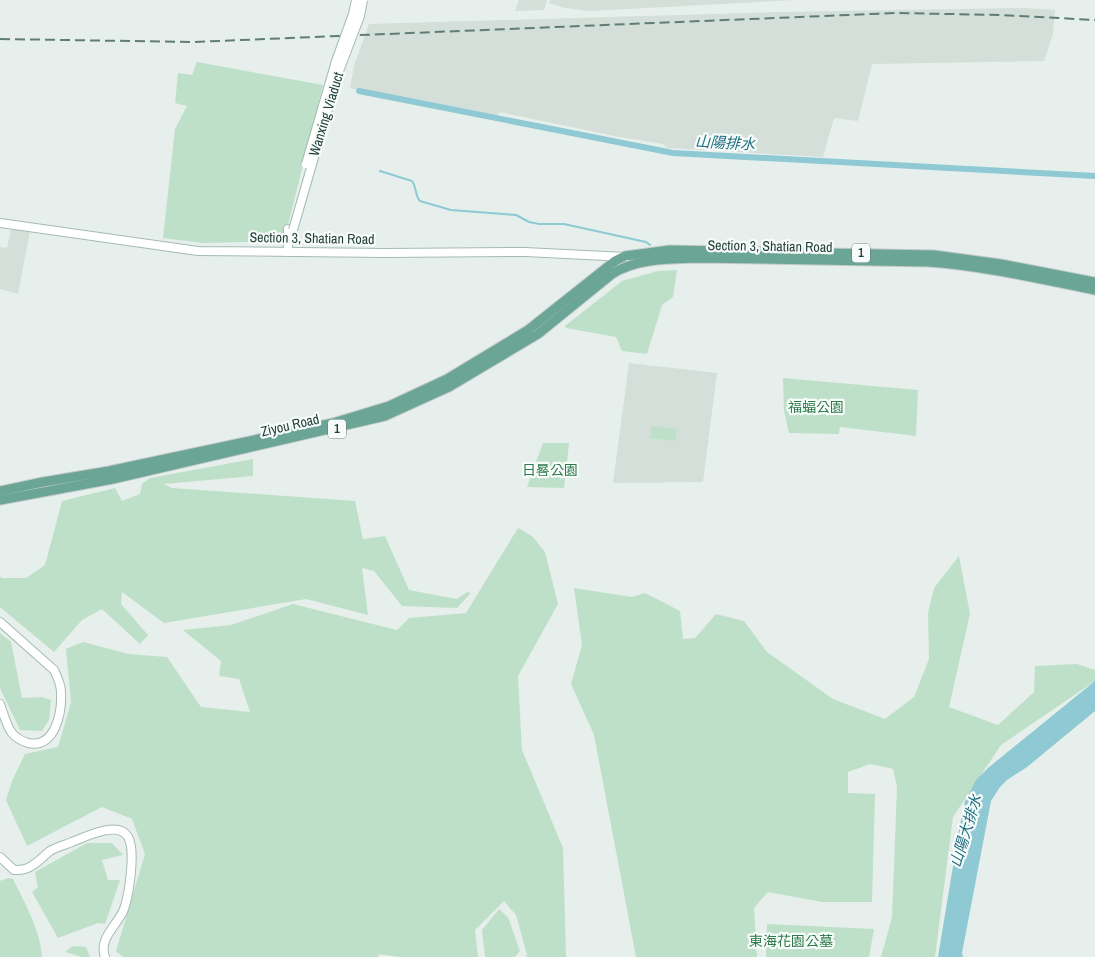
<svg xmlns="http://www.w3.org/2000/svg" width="1095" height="957" font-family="'Archivo Narrow','Noto Sans TC',sans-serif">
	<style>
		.built { fill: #d4dfda }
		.green { fill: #bfe0c8 }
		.water { fill: #8ec9d4 }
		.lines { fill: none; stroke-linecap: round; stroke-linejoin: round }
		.stream { stroke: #8ec9d4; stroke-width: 2 }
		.canal { stroke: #8ec9d4; stroke-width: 6 }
		.secondary-casing { stroke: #a4bbb3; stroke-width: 10 }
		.primary-casing { stroke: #c2cac8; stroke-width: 11 }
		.secondary { stroke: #fff; stroke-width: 8 }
		.primary { stroke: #6aa596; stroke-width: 9 }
		.rail { stroke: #5f7d75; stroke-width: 2; stroke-dasharray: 10 5; stroke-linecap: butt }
		.secondary-bridge-casing { stroke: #a4bbb3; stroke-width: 10; stroke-linecap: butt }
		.secondary-bridge { stroke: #fff; stroke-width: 8 }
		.labels { text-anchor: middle; stroke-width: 4.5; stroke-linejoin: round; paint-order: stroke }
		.shield { fill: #f7fbf9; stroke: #637a73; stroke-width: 1 }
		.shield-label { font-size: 12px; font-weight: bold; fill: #24423a }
		.street-label { font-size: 14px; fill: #24423a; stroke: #f7fbf9 }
		.park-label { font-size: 14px; fill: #2d7a4b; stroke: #f7fbf9 }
		.water-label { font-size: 15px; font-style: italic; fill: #1c6f80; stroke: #f7fbf9 }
	</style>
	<rect width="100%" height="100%" fill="#e6efeb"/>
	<g class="built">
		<path d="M 519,0 L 547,0 L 544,10 L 515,11 Z"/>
		<path d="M 550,0 L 795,0 L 590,11 L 565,8 L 549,3 Z"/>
		<path d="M 1024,8 L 1055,10 L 1053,34 L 1044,61 L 872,64 L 858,121 L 834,118 L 823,157 L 667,148 L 663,144 L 619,137 L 500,112 L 495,118 L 350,88 L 354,66 L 369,24 L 777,12 Z"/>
		<path d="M 11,228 L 30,231 L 18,294 L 0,289 L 0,247 L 7,248 Z"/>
		<path d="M 629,363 L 717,373 L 703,482 L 613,483 Z"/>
	</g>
	<g class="green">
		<path d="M 197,62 L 323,85 L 284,241 L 203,243 L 163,238 L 175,129 L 187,106 L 175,103 L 178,73 L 192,75 Z"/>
		<path d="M 677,270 L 673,297 L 662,305 L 647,354 L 622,351 L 616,337 L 566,328 L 565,326 L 622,281 L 658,271 Z"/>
		<path d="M 783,378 L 918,390 L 916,436 L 840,427 L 839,434 L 789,433 L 784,411 Z"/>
		<path d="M 652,426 L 677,429 L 675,441 L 650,438 Z"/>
		<path d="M 543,443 L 569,443 L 564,488 L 527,487 Z"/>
		<path d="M 253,459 L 253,476 L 164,484 L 172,488 L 355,501 L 363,539 L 385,536 L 409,590 L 457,599 L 467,592 L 471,593 L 457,608 L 402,606 L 374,571 L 362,568 L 368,615 L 306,599 L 164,623 L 122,592 L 121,604 L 148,635 L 140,644 L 102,609 L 82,620 L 54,652 L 0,607 L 0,575 L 1,578 L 26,578 L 45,565 L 62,501 L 115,488 L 122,501 L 140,494 L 142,484 L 150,478 Z"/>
		<path d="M 518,528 L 532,536 L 545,552 L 558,604 L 518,676 L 522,750 L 563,848 L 566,957 L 526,957 L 527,955 L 516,915 L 504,901 L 475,930 L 478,957 L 399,957 L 379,954 L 378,957 L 123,957 L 116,951 L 145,854 L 132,819 L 102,807 L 27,846 L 6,800 L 12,781 L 25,754 L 58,747 L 71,702 L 66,649 L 83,642 L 129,654 L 167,657 L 201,707 L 250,712 L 239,679 L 219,676 L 221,661 L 183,630 L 231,625 L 293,604 L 397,630 L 409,618 L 466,613 Z"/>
		<path d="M 959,556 L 970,614 L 949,707 L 998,725 L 1034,692 L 1035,666 L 1077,664 L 1095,670 L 1095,681 L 1001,745 L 953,817 L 935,957 L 881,957 L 892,917 L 897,787 L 893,769 L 870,764 L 848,772 L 848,793 L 875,794 L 872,902 L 822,902 L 768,892 L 754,908 L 757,957 L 636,957 L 594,735 L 571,684 L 582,645 L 574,588 L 632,597 L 645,593 L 680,611 L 683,639 L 695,638 L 716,614 L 744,621 L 767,652 L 833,699 L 885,719 L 914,697 L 929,659 L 928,613 L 934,588 Z"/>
		<path d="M 0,633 L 11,642 L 22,698 L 42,697 L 51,700 L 49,720 L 42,731 L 20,730 L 0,688 Z"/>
		<path d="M 87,843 L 112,843 L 123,855 L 102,860 L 108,880 L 120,880 L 105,924 L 98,923 L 58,938 L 32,892 L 38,887 L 35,872 Z"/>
		<path d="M 8,878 L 13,879 C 25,904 40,929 42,957 L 0,957 L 0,881 Z"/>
		<path d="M 499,909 L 508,917 L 520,951 L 515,957 L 485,957 L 482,930 Z"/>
		<path d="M 767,924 L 874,929 L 869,957 L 766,957 Z"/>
		<path d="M 73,946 L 86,947 L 90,957 L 82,957 L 65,952 Z"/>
	</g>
	<path class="water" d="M 1095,681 L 1095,711 L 1027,767 L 1007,780 L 1000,787 L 991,801 L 962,953 L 963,957 L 938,957 L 959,830 L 965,801 L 976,780 L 988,768 Z"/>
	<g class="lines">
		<path class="stream" d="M 380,171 L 412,181 C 417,188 415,196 420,201 L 451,210 L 516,215 L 529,222 L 539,224 L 564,224 L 646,242 L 650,245"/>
		<path class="canal" d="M 359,91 L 673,153 L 1095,176"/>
		<defs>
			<g id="secondary">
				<path d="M 0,223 L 198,251 L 385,253 L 525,252 L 626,257"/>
				<path d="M 288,229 L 288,252"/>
				<path d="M 0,622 L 54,670 C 57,676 61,684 61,692 C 62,711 56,749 28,743 C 22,741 16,738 12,733 C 6,725 3,712 0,704"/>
				<path d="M 0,857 L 14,870 C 17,870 22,870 25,869 C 35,866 42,857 50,851 C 56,847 65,845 72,842 C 85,837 118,820 128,837 C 136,850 129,895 124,909 C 118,925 98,938 105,957"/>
			</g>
			<g id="primary">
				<path d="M 0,491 L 43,482 L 109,471 L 333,423 L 389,406 L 447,379 L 528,330 L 615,261 L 625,256 L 670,250 L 934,255 L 1001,264 L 1095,282"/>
				<path d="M 0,500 L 113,479 L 385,416 L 449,387 L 538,334 L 612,274 C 637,258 671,259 700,258 L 928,262 C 985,266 1040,279 1095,290"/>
			</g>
		</defs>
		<use href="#secondary" class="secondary-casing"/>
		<use href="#primary" class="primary-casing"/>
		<use href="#secondary" class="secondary"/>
		<use href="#primary" class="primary"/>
		<path class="rail" d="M 0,39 L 193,42 L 896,13 L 1001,15 L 1095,20"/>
		<defs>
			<g id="secondary-bridge">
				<path d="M 306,164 L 336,61 L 353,14 L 356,0"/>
				<path d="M 293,230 L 339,71 L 360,16 L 363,0"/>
			</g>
		</defs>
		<use href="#secondary-bridge" class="secondary-bridge-casing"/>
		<use href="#secondary-bridge" class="secondary-bridge"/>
	</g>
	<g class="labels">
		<g class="shield">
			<rect x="852" y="243.5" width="18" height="19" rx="4"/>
			<rect x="328" y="419.5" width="18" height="19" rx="4"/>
		</g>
		<g class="shield-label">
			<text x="861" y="257">1</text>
			<text x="337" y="433">1</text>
		</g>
		<g class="street-label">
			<text transform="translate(326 114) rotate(-73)" y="5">Wanxing Viaduct</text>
			<text transform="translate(312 238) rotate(1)" y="5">Section 3, Shatian Road</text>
			<text transform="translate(770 246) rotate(1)" y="5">Section 3, Shatian Road</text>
			<text transform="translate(290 425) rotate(-13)" y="5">Ziyou Road</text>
		</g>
		<g class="park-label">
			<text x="816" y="412">福蝠公園</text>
			<text x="550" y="475">日晷公園</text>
			<text x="791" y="946">東海花園公墓</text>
		</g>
		<g class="water-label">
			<text transform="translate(725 143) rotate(3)" y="5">山陽排水</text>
			<text transform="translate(966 831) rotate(-73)" y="5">山陽大排水</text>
		</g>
	</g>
</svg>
